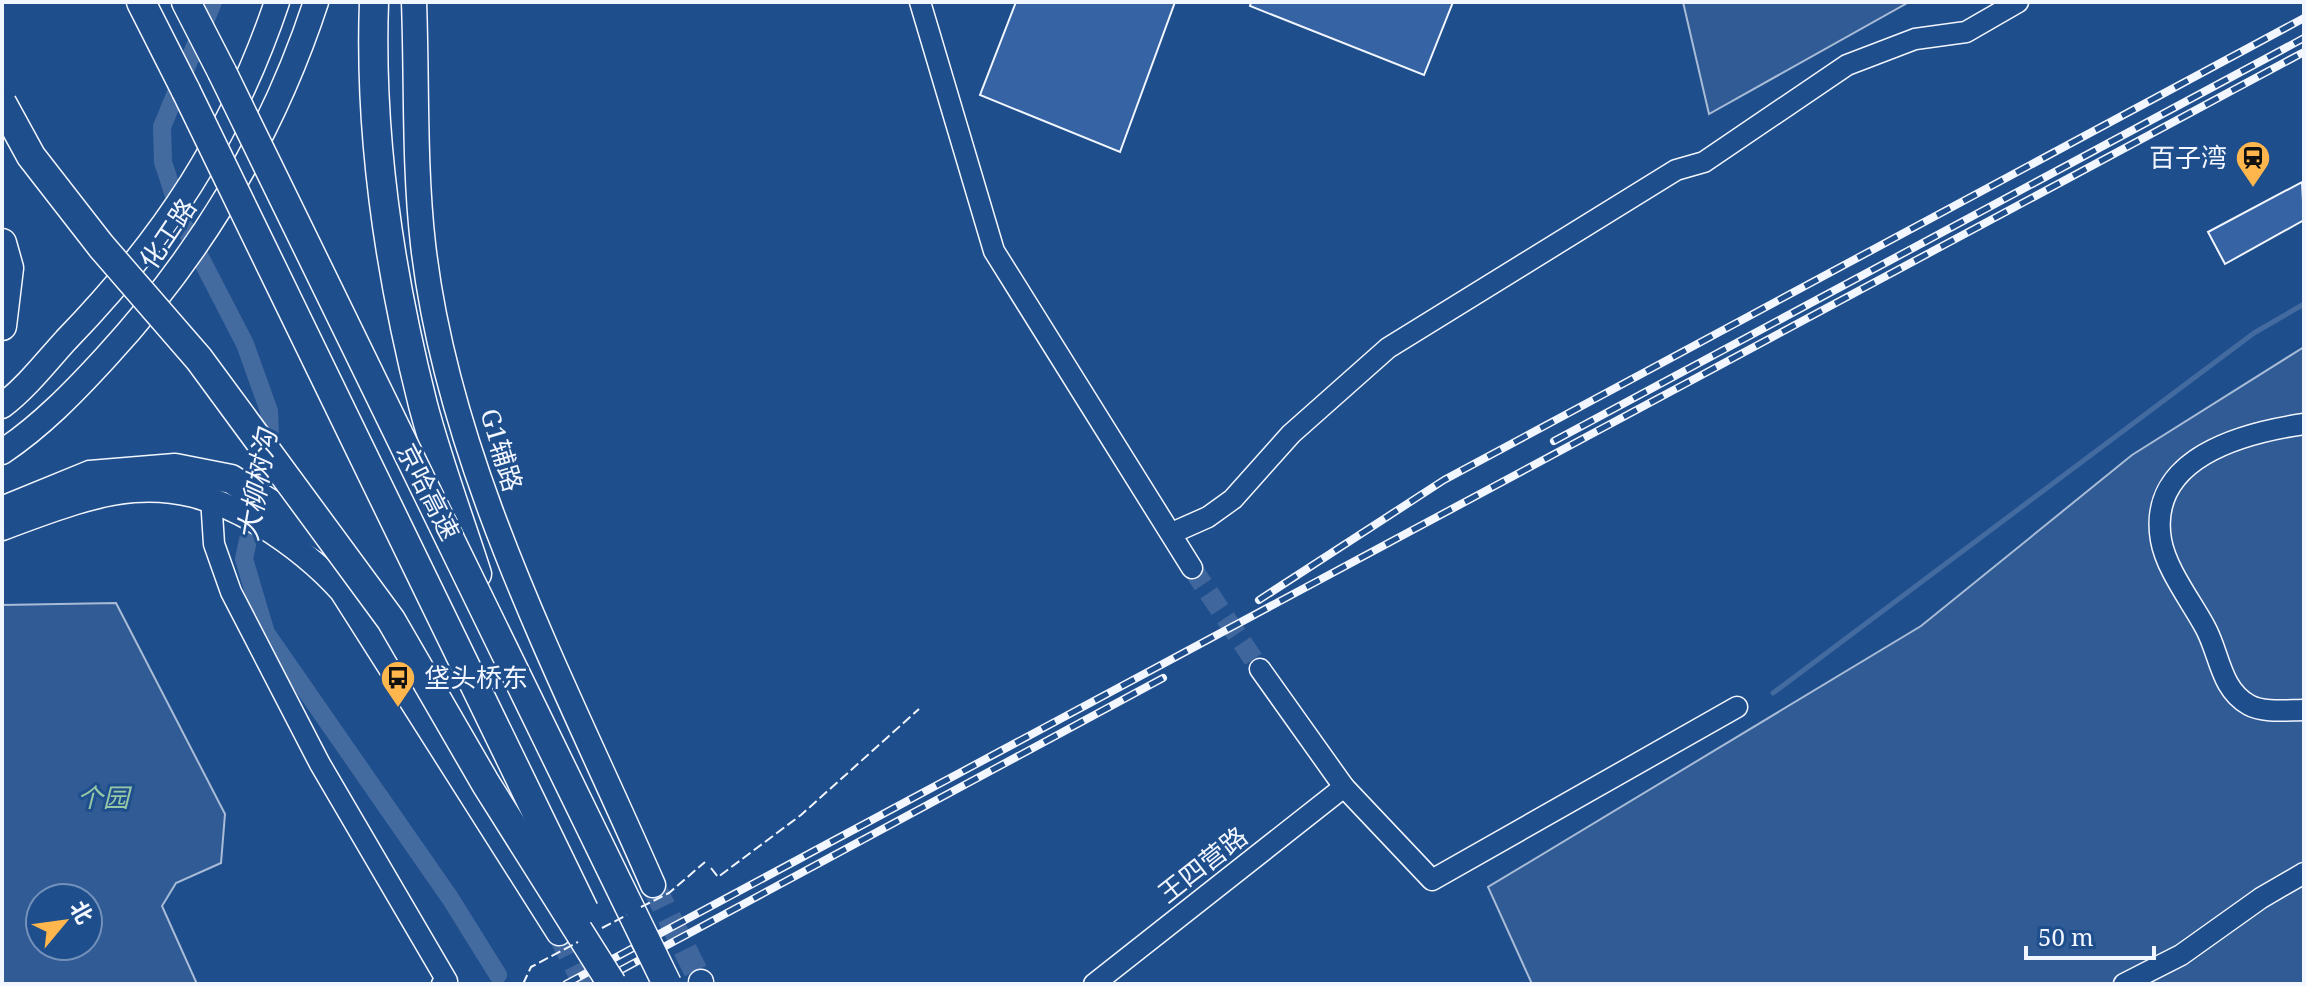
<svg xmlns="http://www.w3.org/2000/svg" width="2306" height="986" font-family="'Noto Serif','Noto Sans SC',serif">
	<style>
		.built { fill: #305b95; stroke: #a8bbd7; stroke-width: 2; fill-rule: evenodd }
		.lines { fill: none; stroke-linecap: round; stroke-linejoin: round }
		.stream { stroke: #446ba0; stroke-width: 5 }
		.canal { stroke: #446ba0; stroke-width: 18 }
		.building { fill: #3563a3; stroke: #f2f6ff; stroke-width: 2 }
		.minor-tunnel { stroke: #3f679d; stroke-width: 20; stroke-dasharray: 20 10; stroke-linecap: butt }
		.major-tunnel { stroke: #3f679d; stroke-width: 24; stroke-dasharray: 24 12; stroke-linecap: butt }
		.minor-casing { stroke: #f2f6ff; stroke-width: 23 }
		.major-casing { stroke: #f2f6ff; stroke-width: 27 }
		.highway-casing { stroke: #f2f6ff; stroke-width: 31 }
		.minor { stroke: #1f4e8c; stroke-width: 20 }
		.major { stroke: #1f4e8c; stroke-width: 24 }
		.highway { stroke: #1f4e8c; stroke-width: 28 }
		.rail-casing { stroke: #f2f6ff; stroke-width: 8 }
		.rail { stroke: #1f4e8c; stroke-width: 5; stroke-dasharray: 15; stroke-linecap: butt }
		.highway-bridge-casing { stroke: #f2f6ff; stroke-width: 31; stroke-linecap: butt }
		.highway-bridge { stroke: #1f4e8c; stroke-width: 28 }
		.fence { stroke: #f2f6ff; stroke-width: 2; stroke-dasharray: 10 4; stroke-linecap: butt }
		.labels { text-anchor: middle; stroke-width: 6; stroke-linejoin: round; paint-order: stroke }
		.poi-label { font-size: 26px; fill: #f2f6ff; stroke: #1f4e8c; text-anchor: end }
		.street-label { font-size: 26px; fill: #f2f6ff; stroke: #1f4e8c }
		.park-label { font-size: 26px; font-style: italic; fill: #97c8a6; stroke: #1f4e8c }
		.water-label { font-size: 28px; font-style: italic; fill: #f2f6ff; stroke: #1f4e8c }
	</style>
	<rect width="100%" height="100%" fill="#1f4e8c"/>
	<g class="built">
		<path d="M 1683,2 L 1909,2 L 1709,114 Z"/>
		<path d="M 2304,347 L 2304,984 L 1532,984 L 1488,887 L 1921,626 L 2132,455 Z"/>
		<path d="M 116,603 L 225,814 L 221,863 L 176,883 L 162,906 L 197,984 L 2,984 L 2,605 ZM 40,898 L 88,898 L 88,946 L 40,946 Z"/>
	</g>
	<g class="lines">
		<path class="stream" d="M 1773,693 L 2254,333 L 2304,304"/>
		<path class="canal" d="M 213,2 L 162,127 L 163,162 L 184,226 L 245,344 L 269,411 L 270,438 L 244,559 L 266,633 L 450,898 L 498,975"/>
	</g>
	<g class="building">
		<path d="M 1016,2 L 1175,2 L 1120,152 L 980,95 Z"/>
		<path d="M 1251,2 L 1453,2 L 1424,75 L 1250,6 Z"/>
		<path d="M 2302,182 L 2304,220 L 2225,264 L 2208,232 Z"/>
	</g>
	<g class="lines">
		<path class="minor-tunnel" d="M 1192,568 L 1260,669"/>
		<g class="major-tunnel">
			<path d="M 653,885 L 701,982"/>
			<path d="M 559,933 L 585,984"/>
		</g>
		<defs>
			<g id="minor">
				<path d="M 920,2 L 994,251 L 1192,568"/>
				<path d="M 2304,424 C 2242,433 2147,458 2161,540 C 2166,569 2191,601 2205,627 C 2220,654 2220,689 2249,705 C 2263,713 2288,710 2304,710"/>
				<path d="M 211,498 L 214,544 L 231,592 L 320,764 L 447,981 L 442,984"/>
				<path d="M 1172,533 L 1208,517 L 1233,499 L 1291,434 L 1388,348 L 1676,170 L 1704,162 L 1847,65 L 1915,39 L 1966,32 L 2018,2"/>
				<path d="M 1260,669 L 1344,787 L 1432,880 L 1737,707"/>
				<path d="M 1094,984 L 1344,787"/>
				<path d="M 2124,984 L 2181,955 L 2261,898 L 2304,873"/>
			</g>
			<g id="major">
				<path d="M 414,2 C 417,82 414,165 423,244 C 448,466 564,681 653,885"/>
				<path d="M 2,406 C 26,388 46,362 66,340 C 164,239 232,136 277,2"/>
				<path d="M 2,452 C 41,426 74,392 106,357 C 201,254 272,136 316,2"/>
				<path d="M 2,528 C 99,492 161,466 257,522 C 290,542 317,563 342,591 L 559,933"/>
				<path d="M 701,982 L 701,984"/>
			</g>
			<g id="highway">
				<path d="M 141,2 L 186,91"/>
				<path d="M 186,2 L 222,72"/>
				<path d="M 374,2 C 369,138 390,275 423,405 C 438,462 459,518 477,574"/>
				<path d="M 2,243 L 9,268 L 2,326"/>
				<path d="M 2,511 L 90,475 L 175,468 L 231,479 L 333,543"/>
			</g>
		</defs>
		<use href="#minor" class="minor-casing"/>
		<use href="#major" class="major-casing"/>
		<use href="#highway" class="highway-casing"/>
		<use href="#minor" class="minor"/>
		<use href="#major" class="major"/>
		<use href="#highway" class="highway"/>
		<defs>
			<g id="rail">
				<path d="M 1554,441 L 2304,38"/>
				<path d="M 1259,600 L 1444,480 L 2304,18"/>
				<path d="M 566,984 L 2304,52"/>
				<path d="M 595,984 L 1163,678"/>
			</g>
		</defs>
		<use href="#rail" class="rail-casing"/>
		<use href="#rail" class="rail"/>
		<defs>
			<g id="highway-bridge">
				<path d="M 222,72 L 667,984"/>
				<path d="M 186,91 L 584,910"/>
				<path d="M 2,103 L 31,156 L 101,246 L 199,359 L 391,620 L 486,784 L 612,984"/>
			</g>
		</defs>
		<use href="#highway-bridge" class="highway-bridge-casing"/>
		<use href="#highway-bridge" class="highway-bridge"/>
		<g class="fence">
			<path d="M 711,868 L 718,877 L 801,815 L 919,709"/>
			<path d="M 641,907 L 669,893 L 705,862"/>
			<path d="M 602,928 L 627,915"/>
			<path d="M 523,984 L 531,967 L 578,942"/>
		</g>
	</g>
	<defs>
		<symbol id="station-pin" viewBox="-11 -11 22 30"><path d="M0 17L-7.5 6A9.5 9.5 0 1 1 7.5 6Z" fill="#ffb74d" stroke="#1f4e8c"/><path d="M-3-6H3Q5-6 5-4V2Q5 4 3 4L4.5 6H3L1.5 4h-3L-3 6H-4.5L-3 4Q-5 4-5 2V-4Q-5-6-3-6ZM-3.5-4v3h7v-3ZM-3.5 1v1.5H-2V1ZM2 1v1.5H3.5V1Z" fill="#111"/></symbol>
		<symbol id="bus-pin" viewBox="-11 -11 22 30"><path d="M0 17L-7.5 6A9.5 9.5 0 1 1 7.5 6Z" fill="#ffb74d" stroke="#1f4e8c"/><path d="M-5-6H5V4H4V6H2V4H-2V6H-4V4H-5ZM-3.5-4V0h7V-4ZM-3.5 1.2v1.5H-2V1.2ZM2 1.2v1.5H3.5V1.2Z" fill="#111"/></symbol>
	</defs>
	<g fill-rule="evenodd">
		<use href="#station-pin" x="2233" y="138" width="40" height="54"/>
		<use href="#bus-pin" x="378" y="658" width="40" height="54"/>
	</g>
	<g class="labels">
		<g class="poi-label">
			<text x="2227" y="167">百子湾</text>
			<text x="424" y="687" text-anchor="start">垡头桥东</text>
		</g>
		<g class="street-label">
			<text transform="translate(168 234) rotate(-56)" y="9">化工路</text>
			<text transform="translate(501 450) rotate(73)" y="9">G1辅路</text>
			<text transform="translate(428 492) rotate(63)" y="9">京哈高速</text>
			<text transform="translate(1203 865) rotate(-38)" y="9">王四营路</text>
		</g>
		<g class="park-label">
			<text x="103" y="807">个园</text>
		</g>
		<g class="water-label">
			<text transform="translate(257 485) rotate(-80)" y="10">大柳树沟</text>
		</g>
	</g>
	<rect width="2306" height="986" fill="none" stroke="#f2f6ff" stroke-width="8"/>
	<g transform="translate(64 922) rotate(61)"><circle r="38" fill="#1f4e8c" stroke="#7391ba" stroke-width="2"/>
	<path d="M0-6L14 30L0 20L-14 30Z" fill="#ffb74d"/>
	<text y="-12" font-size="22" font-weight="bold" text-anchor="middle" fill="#f2f6ff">北</text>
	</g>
	<path d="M2026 946v12h128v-12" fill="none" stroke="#f2f6ff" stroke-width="4"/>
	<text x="2038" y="946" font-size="24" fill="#f2f6ff" stroke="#1f4e8c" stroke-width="6" paint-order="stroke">50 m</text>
</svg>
